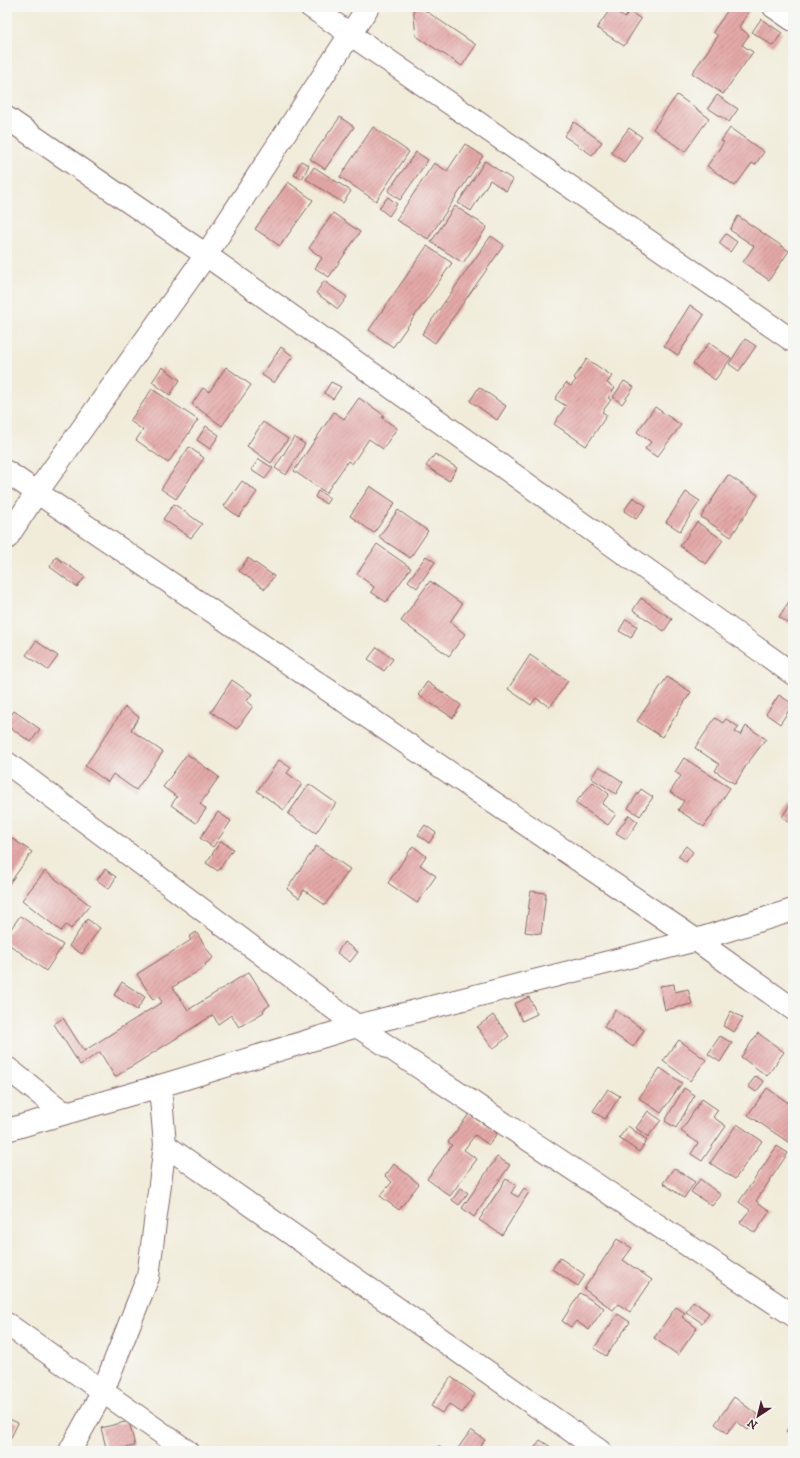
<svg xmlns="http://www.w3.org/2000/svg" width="800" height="1458" font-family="'IM FELL DW Pica',serif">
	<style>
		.building { fill: url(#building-hatch) }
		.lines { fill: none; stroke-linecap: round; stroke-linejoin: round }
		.minor-casing { stroke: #846768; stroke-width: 24 }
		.minor { stroke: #fff; stroke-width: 22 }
	</style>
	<defs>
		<pattern id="building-hatch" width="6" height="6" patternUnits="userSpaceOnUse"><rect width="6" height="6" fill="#e4a9a8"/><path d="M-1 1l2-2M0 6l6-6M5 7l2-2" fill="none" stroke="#bb8989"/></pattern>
	</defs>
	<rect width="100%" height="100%" fill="#f6f6f2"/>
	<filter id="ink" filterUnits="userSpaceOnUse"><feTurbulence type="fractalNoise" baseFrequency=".025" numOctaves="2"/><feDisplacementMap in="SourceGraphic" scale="8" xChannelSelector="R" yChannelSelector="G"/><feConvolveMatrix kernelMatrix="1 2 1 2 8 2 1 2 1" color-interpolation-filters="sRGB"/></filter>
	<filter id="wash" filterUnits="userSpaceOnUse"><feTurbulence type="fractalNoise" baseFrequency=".012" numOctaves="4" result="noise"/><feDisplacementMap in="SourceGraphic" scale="16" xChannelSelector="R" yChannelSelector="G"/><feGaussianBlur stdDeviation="0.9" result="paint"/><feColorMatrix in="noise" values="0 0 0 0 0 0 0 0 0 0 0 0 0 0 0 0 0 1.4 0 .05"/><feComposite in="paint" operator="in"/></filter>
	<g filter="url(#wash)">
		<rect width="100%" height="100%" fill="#f1ecda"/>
		<g id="blocks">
			<g class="building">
				<path d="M 413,7 L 420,7 L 476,45 L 462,66 L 416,36 Z"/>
				<path d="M 730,7 L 744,7 L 749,11 L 739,27 L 749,35 L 742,45 L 753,52 L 723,94 L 692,73 L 718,36 L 713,32 Z"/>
				<path d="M 611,8 L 625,18 L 629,11 L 641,19 L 624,46 L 597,28 Z"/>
				<path d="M 761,19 L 782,33 L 773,46 L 752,32 Z"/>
				<path d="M 677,95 L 709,118 L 685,152 L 653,129 Z"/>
				<path d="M 717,95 L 738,109 L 729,122 L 708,108 Z"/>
				<path d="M 340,117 L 354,127 L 325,169 L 310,159 Z"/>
				<path d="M 574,122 L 602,142 L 592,155 L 564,136 Z"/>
				<path d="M 373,127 L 409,152 L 376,201 L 340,177 Z"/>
				<path d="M 629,128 L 642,137 L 624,162 L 611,152 Z"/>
				<path d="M 730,128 L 764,152 L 755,165 L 752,163 L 735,186 L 707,166 L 724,142 L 721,141 Z"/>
				<path d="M 465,144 L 483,156 L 428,239 L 396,220 L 434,163 L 447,171 Z"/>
				<path d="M 416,152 L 428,160 L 400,200 L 388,191 Z"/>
				<path d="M 301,161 L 309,165 L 302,179 L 294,175 Z"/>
				<path d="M 485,161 L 513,180 L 506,191 L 490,180 L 471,211 L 458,203 Z"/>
				<path d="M 314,167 L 351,191 L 343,203 L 306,179 Z"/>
				<path d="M 288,182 L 313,200 L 280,246 L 255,229 Z"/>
				<path d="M 388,197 L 397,204 L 389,216 L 379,208 Z"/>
				<path d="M 455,206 L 487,227 L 463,263 L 431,242 Z"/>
				<path d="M 333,213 L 360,232 L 329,277 L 315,268 L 322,258 L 309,248 Z"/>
				<path d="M 738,216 L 789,251 L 769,280 L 743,262 L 754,246 L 730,230 Z"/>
				<path d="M 726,234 L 737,242 L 730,252 L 719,243 Z"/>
				<path d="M 491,236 L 504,245 L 435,343 L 422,334 Z"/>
				<path d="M 427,246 L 452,263 L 393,347 L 369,330 Z"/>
				<path d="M 324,281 L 347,297 L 338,309 L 316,293 Z"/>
				<path d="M 690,305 L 704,315 L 678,355 L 664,346 Z"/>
				<path d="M 745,339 L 756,346 L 739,371 L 729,364 Z"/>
				<path d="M 709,343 L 731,358 L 715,380 L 693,364 Z"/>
				<path d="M 281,347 L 293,356 L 274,383 L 262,375 Z"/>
				<path d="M 587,359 L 612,376 L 607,383 L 615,388 L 608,398 L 611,400 L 602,412 L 607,415 L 586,446 L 554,424 L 566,406 L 555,399 L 566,383 L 571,386 L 576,380 L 574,378 Z"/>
				<path d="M 162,367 L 180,380 L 170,395 L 152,382 Z"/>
				<path d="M 226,367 L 251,385 L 222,426 L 192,404 L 203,388 L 209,392 Z"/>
				<path d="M 624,381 L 634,387 L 622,404 L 613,397 Z"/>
				<path d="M 331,382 L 341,387 L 333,399 L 324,393 Z"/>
				<path d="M 479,387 L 506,406 L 497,420 L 470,401 Z"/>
				<path d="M 152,389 L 198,420 L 168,463 L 136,440 L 143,430 L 130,421 Z"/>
				<path d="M 359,398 L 384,415 L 382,418 L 397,428 L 383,449 L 369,439 L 352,464 L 348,461 L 326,493 L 294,471 L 334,412 L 344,419 Z"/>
				<path d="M 655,407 L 681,425 L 657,457 L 645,449 L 651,442 L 637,432 Z"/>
				<path d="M 263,422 L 288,439 L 271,463 L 247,446 Z"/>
				<path d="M 206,426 L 219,435 L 210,449 L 197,440 Z"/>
				<path d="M 294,437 L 305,444 L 286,475 L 275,468 Z"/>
				<path d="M 189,447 L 204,458 L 176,499 L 161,489 Z"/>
				<path d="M 435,454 L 457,468 L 449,481 L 426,466 Z"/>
				<path d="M 259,459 L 273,468 L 265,479 L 251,470 Z"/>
				<path d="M 728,475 L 758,495 L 731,537 L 701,517 Z"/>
				<path d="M 242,481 L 257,492 L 239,517 L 224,506 Z"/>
				<path d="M 370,486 L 395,503 L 374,533 L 350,516 Z"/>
				<path d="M 318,491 L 330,498 L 326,504 L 315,497 Z"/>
				<path d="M 686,492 L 700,501 L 680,531 L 666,522 Z"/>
				<path d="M 633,497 L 646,506 L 636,519 L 624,511 Z"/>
				<path d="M 174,504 L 202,524 L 191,538 L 163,519 Z"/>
				<path d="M 398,510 L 428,531 L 410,558 L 379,537 Z"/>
				<path d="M 697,522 L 723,540 L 706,564 L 680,546 Z"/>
				<path d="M 377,544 L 411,568 L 386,602 L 371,592 L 374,587 L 357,574 Z"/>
				<path d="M 426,556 L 435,562 L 417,588 L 408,581 Z"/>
				<path d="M 56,557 L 85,577 L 77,587 L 50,567 Z"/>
				<path d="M 248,558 L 274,576 L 265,589 L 239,571 Z"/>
				<path d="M 430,581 L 462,604 L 450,622 L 465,634 L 449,656 L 401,621 Z"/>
				<path d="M 793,595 L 793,626 L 779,617 Z"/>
				<path d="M 641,598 L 672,619 L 664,631 L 633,610 Z"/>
				<path d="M 626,619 L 637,626 L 631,638 L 619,631 Z"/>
				<path d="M 36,641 L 58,656 L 48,670 L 26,655 Z"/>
				<path d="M 377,647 L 393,659 L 384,671 L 368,659 Z"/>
				<path d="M 530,655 L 568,681 L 550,707 L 536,698 L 531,705 L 508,689 Z"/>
				<path d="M 667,677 L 691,692 L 662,737 L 637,721 Z"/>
				<path d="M 232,680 L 252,694 L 247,701 L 253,706 L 237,729 L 211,712 Z"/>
				<path d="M 427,682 L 461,705 L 453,718 L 418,695 Z"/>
				<path d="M 779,695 L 793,704 L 780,724 L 766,714 Z"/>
				<path d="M 125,707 L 139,717 L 131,730 L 163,752 L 136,790 L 113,774 L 108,782 L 85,766 Z"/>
				<path d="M 14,711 L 40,729 L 31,742 L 7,726 L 7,721 Z"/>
				<path d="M 715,718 L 723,723 L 726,719 L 739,727 L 735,732 L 741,735 L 746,726 L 766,739 L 747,764 L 735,784 L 715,771 L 719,764 L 695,748 Z"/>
				<path d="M 187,754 L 219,777 L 200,804 L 206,809 L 196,823 L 171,805 L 177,797 L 163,787 Z"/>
				<path d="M 684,758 L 730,788 L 704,827 L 678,810 L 684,801 L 670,792 L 681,776 L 675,772 Z"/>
				<path d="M 279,760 L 291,768 L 287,773 L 302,784 L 284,810 L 257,791 Z"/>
				<path d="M 599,766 L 623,782 L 616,794 L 591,778 Z"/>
				<path d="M 593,782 L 609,794 L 602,804 L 616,814 L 608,825 L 575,803 Z"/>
				<path d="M 309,784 L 336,803 L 316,833 L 288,814 Z"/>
				<path d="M 641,789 L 653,797 L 640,816 L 628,808 Z"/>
				<path d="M 793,800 L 793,824 L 782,817 Z"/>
				<path d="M 218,812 L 231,821 L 213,847 L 200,838 Z"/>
				<path d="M 629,815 L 638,822 L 626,839 L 616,833 Z"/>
				<path d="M 425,825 L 436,833 L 429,843 L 418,835 Z"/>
				<path d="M 7,835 L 32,852 L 7,887 Z"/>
				<path d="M 221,841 L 233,849 L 218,871 L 206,863 Z"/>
				<path d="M 316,846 L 350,869 L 325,905 L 304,890 L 299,898 L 287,889 Z"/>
				<path d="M 413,846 L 426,856 L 420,865 L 436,876 L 417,903 L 388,883 Z"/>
				<path d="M 686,846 L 693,852 L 686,862 L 678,856 Z"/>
				<path d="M 105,869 L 116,877 L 109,889 L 97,880 Z"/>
				<path d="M 45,871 L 90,905 L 71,929 L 66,925 L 61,931 L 22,900 Z"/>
				<path d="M 531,891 L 546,893 L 541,934 L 525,932 Z"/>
				<path d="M 20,916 L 63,945 L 46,971 L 7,943 L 7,934 Z"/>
				<path d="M 87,919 L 100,928 L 82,954 L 69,946 Z"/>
				<path d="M 196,932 L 213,958 L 205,964 L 206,966 L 173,987 L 188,1010 L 249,972 L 270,1005 L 263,1010 L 264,1012 L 239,1027 L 231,1015 L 218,1024 L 213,1015 L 115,1077 L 100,1052 L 80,1065 L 54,1024 L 63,1018 L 84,1051 L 162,1002 L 158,996 L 153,1000 L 137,974 L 191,940 L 189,937 Z"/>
				<path d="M 344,942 L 358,952 L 350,962 L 337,953 Z"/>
				<path d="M 122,982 L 145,997 L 137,1010 L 114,995 Z"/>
				<path d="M 674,984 L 675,992 L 688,989 L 692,1004 L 665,1010 L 660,986 Z"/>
				<path d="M 529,997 L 537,1014 L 522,1021 L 514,1004 Z"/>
				<path d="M 615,1010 L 644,1030 L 633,1047 L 604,1027 Z"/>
				<path d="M 731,1011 L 743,1018 L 734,1032 L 723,1026 Z"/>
				<path d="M 493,1015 L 509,1036 L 493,1049 L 477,1027 Z"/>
				<path d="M 758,1033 L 784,1052 L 767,1076 L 741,1057 Z"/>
				<path d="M 720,1036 L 732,1043 L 720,1062 L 708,1054 Z"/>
				<path d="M 679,1040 L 706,1060 L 690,1081 L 663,1061 Z"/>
				<path d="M 660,1068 L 682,1083 L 661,1113 L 639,1098 Z"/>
				<path d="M 756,1076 L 764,1082 L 756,1092 L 748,1086 Z"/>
				<path d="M 684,1088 L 695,1095 L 676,1128 L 665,1121 Z"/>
				<path d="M 767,1088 L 793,1106 L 793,1142 L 791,1144 L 748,1115 Z"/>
				<path d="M 608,1089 L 620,1096 L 605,1119 L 593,1111 Z"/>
				<path d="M 702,1099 L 718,1110 L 713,1117 L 726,1126 L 702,1161 L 691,1154 L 698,1143 L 681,1131 Z"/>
				<path d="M 648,1111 L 661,1120 L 648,1137 L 636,1128 Z"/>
				<path d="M 469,1114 L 497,1133 L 489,1145 L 475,1135 L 464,1150 L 477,1159 L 450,1196 L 427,1179 L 452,1145 L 448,1142 Z"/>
				<path d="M 737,1124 L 762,1141 L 735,1179 L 710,1163 Z"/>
				<path d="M 628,1126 L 647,1140 L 639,1152 L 619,1138 Z"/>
				<path d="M 777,1146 L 788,1153 L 756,1201 L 770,1211 L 755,1233 L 740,1222 L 750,1210 L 739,1202 Z"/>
				<path d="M 497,1157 L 510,1165 L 474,1217 L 462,1208 Z"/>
				<path d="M 394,1164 L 419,1184 L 399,1210 L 380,1196 L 392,1182 L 385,1176 Z"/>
				<path d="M 674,1168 L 695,1182 L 684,1198 L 663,1183 Z"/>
				<path d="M 506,1179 L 516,1185 L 511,1193 L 518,1197 L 524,1188 L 529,1192 L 502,1235 L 479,1220 Z"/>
				<path d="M 700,1179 L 721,1195 L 712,1206 L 691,1192 Z"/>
				<path d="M 461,1188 L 468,1193 L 459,1205 L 452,1200 Z"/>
				<path d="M 617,1239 L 632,1248 L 623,1260 L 652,1280 L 630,1312 L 618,1304 L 613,1310 L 584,1289 Z"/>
				<path d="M 560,1258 L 585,1275 L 578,1286 L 552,1269 Z"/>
				<path d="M 580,1293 L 604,1308 L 589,1330 L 576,1321 L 571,1327 L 562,1321 Z"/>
				<path d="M 693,1301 L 709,1313 L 702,1323 L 686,1312 Z"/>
				<path d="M 676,1307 L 685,1313 L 682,1317 L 697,1328 L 678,1355 L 654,1338 Z"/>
				<path d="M 618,1314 L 630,1322 L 606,1356 L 594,1348 Z"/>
				<path d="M 451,1377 L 475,1394 L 462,1413 L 449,1404 L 442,1413 L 431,1406 Z"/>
				<path d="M 734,1397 L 759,1416 L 748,1430 L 736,1421 L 727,1433 L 715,1424 Z"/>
				<path d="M 7,1418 L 18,1423 L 7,1446 Z"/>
				<path d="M 129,1421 L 135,1446 L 107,1451 L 101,1428 Z"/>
				<path d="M 793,1421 L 793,1433 L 791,1435 L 786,1431 Z"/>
				<path d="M 471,1430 L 485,1440 L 478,1449 L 481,1451 L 456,1451 Z"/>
				<path d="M 540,1440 L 557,1451 L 532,1451 Z"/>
				<path d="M 438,1446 L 446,1451 L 434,1451 Z"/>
			</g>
		</g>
	</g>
	<g filter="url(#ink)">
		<use href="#blocks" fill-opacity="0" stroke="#846768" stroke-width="1"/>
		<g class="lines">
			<defs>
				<g id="minor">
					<path d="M 311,7 L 793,341"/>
					<path d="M 774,7 L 793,20"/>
					<path d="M 7,118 L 206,255 L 793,674"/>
					<path d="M 7,472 L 696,940 L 793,1009"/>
					<path d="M 7,538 L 37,492 L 206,255 L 368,7"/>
					<path d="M 7,763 L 357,1026 L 793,1315"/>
					<path d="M 7,1068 L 64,1113"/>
					<path d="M 7,1130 L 160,1086 L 357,1026 L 696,940 L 793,910"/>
					<path d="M 165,1145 L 600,1451"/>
					<path d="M 7,1324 L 187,1451"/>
					<path d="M 70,1451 L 103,1391 L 148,1277 L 165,1145 L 160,1086"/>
				</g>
			</defs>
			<use href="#minor" class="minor-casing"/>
			<use href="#minor" class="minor"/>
		</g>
	</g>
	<rect width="800" height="1458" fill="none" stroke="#f6f6f2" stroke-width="24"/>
	<g transform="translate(758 1416) rotate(215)" stroke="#f6f6f2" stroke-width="3" paint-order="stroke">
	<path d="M0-3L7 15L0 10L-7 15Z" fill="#4a1f2b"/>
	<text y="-6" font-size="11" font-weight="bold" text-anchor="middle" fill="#4a1f2b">N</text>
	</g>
</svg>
